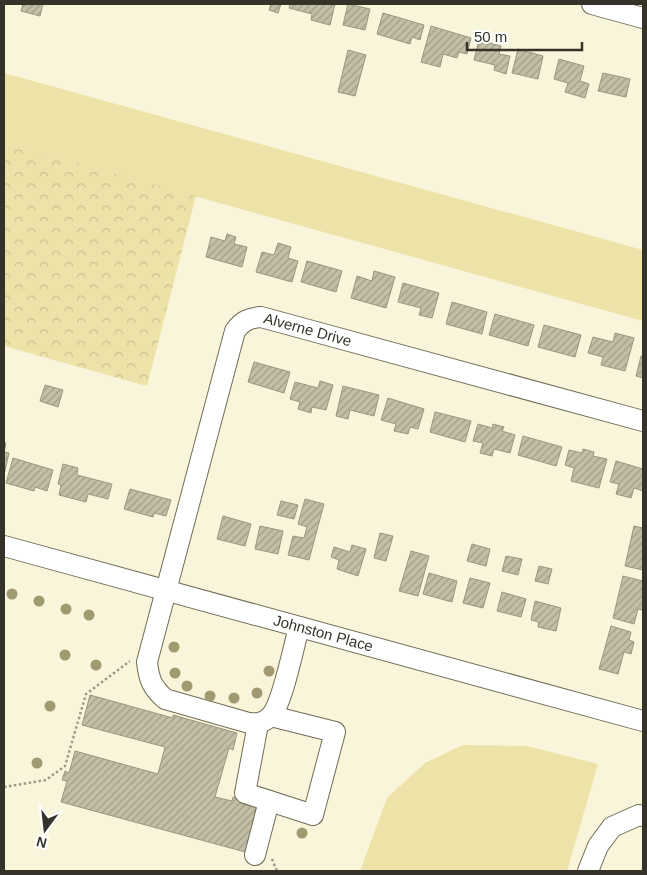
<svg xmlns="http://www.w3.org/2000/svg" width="647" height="875" font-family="Helvetica,sans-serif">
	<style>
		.green { fill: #ede2a7 }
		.forest { fill: url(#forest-crowns) }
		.building { fill: url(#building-hatch); stroke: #9b967f }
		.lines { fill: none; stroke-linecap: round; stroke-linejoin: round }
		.minor-casing { stroke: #706c56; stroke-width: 22 }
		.path { stroke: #9d9a88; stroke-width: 2.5; stroke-dasharray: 2.5 2.5; stroke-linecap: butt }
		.minor { stroke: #fff; stroke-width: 20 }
		.tree { fill: #a19a71 }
		.labels { text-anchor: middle; stroke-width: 4; stroke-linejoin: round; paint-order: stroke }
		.street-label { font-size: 15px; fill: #353329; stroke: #fff }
	</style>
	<defs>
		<pattern id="forest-crowns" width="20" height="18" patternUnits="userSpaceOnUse" patternTransform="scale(1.25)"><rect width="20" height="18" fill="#ede2a7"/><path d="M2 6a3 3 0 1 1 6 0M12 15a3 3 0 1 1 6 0" fill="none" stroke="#ccc290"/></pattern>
		<pattern id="building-hatch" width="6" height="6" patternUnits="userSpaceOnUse" patternTransform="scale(1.25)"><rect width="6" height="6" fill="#c3bfa7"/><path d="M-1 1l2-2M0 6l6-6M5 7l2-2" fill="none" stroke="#9f9c88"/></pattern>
	</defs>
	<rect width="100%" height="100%" fill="#f9f5db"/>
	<g class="green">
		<path d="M 4,73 L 643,250 L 643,321 L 4,143 Z"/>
		<path d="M 463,745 L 527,746 L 598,764 L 567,871 L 360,871 L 387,798 L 425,763 Z"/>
	</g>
	<path class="forest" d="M 4,143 L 196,196 L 147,386 L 4,346 Z"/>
	<g class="building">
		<path d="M 23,4 L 43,4 L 40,16 L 21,11 Z"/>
		<path d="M 271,4 L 281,4 L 278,13 L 269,10 Z"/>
		<path d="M 290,4 L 335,4 L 330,25 L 311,20 L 312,14 L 289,8 Z"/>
		<path d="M 348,4 L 370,9 L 365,30 L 343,25 Z"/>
		<path d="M 383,13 L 424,25 L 420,40 L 412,37 L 410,44 L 377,34 Z"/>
		<path d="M 431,26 L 471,38 L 467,54 L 459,52 L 457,58 L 443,54 L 440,67 L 421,62 Z"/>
		<path d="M 479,40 L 501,46 L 499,54 L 510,56 L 506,74 L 494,70 L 495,65 L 474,60 Z"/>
		<path d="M 518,49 L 543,56 L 538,79 L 512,73 Z"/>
		<path d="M 348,50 L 366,55 L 355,96 L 338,92 Z"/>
		<path d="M 559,59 L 584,66 L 580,81 L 589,84 L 585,98 L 565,92 L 568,83 L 554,79 Z"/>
		<path d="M 603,73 L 630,79 L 626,97 L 598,91 Z"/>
		<path d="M 227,234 L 236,237 L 234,244 L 247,247 L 242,267 L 206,257 L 211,237 L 225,241 Z"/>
		<path d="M 278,243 L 291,247 L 288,258 L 298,261 L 292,282 L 256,272 L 262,252 L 274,255 Z"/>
		<path d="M 307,261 L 342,271 L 336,292 L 301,282 Z"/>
		<path d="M 374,271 L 395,277 L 386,308 L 351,298 L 357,276 L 372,281 Z"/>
		<path d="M 403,283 L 439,293 L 432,318 L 419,315 L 421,308 L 398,302 Z"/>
		<path d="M 452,302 L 487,312 L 482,334 L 446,324 Z"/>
		<path d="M 495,314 L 534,325 L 528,346 L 489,335 Z"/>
		<path d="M 544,325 L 581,335 L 575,357 L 538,347 Z"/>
		<path d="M 615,333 L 634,338 L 625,371 L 601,365 L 603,357 L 588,353 L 593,337 L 613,342 Z"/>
		<path d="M 641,356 L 643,356 L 643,378 L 636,376 Z"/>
		<path d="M 254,362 L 290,372 L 284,393 L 248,382 Z"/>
		<path d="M 320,381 L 333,385 L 326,410 L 312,407 L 311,413 L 298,409 L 300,402 L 290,399 L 295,382 L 318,388 Z"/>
		<path d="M 45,385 L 63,390 L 58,407 L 40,401 Z"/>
		<path d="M 343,386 L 379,395 L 374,416 L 350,410 L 348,419 L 336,416 Z"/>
		<path d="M 388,398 L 424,409 L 418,429 L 410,427 L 408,434 L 394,431 L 396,424 L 381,420 Z"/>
		<path d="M 435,412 L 471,421 L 465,442 L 430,432 Z"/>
		<path d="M 478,424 L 492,428 L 493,424 L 504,427 L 502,431 L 515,435 L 510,453 L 494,449 L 492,456 L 480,453 L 483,443 L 473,441 Z"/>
		<path d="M 523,436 L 562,447 L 556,466 L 518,455 Z"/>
		<path d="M 4,443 L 6,443 L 4,452 L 9,453 L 4,475 Z"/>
		<path d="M 583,449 L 594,452 L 593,456 L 607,459 L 599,488 L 571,481 L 574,468 L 565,465 L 569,450 L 582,453 Z"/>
		<path d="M 13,458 L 53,470 L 47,491 L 35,487 L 34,491 L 6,483 Z"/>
		<path d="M 616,461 L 643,469 L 643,491 L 634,488 L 631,498 L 616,494 L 619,484 L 610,482 Z"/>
		<path d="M 63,464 L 78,468 L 77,475 L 112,484 L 108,499 L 88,494 L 86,502 L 59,495 L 61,485 L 58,484 Z"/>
		<path d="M 130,489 L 171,500 L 166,516 L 154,513 L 153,517 L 124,509 Z"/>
		<path d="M 305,499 L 324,504 L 309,560 L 288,555 L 293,536 L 304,538 L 307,527 L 298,524 Z"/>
		<path d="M 281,501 L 298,505 L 294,519 L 277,515 Z"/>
		<path d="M 223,516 L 251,524 L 245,546 L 217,539 Z"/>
		<path d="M 260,526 L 283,531 L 278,554 L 255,549 Z"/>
		<path d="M 634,526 L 643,528 L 643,570 L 625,566 Z"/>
		<path d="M 380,533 L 393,536 L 386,561 L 374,558 Z"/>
		<path d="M 472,544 L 490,549 L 486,566 L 467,561 Z"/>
		<path d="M 352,545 L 366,549 L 358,576 L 337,569 L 339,560 L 331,557 L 334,547 L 350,552 Z"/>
		<path d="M 411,551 L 429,556 L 418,596 L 399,591 Z"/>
		<path d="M 506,556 L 522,559 L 518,575 L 502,571 Z"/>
		<path d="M 539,566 L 552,569 L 548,584 L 535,581 Z"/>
		<path d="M 429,573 L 457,581 L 452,602 L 423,594 Z"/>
		<path d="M 623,576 L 643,581 L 642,594 L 643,595 L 643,604 L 642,610 L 638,609 L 634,624 L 613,618 Z"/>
		<path d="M 470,578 L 490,583 L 483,608 L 463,603 Z"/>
		<path d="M 502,592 L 526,599 L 521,617 L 497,611 Z"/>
		<path d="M 535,601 L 561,608 L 556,631 L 538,627 L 539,622 L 531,620 Z"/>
		<path d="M 611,626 L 631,632 L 629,640 L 634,642 L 631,654 L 624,652 L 618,674 L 599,669 Z"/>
		<path d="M 90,695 L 173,718 L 173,715 L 237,733 L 233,750 L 229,748 L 215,797 L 232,801 L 233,797 L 241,799 L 240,803 L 261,809 L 249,853 L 61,802 L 67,781 L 62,780 L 65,771 L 69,773 L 75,751 L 158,774 L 165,747 L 82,725 Z"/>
	</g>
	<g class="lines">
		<defs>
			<g id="minor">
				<path d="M 592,4 L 643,18"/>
				<path id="s1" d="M 4,546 L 643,721"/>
				<path id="s2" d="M 299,627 C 294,645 282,706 270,717 C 263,723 257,724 249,723 L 165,699 C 152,687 149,680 147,662 L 235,331 C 242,321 249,318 261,317 L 643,421"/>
				<path d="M 258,724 L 245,793 L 313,815 L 335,732 L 271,716"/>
				<path d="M 255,855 L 269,801"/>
				<path d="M 588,871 L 598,846 L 612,827 L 639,815 L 643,816"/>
			</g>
		</defs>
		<use href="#minor" class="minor-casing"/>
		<g class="path">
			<path d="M 4,787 L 46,780 L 65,766 L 86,694 L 130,661"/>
			<path d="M 272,859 L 277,871"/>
		</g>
		<use href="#minor" class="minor"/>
	</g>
	<g class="tree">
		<circle cx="12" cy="594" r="5.5"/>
		<circle cx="39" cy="601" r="5.5"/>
		<circle cx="66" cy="609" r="5.5"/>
		<circle cx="89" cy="615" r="5.5"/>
		<circle cx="174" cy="647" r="5.5"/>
		<circle cx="65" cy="655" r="5.5"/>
		<circle cx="96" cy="665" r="5.5"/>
		<circle cx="269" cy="671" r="5.5"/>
		<circle cx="175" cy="673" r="5.5"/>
		<circle cx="187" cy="686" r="5.5"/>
		<circle cx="257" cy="693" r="5.5"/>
		<circle cx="210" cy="696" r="5.5"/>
		<circle cx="234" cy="698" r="5.5"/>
		<circle cx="50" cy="706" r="5.5"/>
		<circle cx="37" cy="763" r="5.5"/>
		<circle cx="302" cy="833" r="5.5"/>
	</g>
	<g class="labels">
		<g class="street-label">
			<text dy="5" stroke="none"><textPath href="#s2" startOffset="669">Alverne Drive</textPath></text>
			<text dy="5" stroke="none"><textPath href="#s1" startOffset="331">Johnston Place</textPath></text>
		</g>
	</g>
	<rect width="647" height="875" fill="none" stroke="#353329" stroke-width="10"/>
	<g transform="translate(45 830) rotate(195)" stroke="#ffffff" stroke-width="4" paint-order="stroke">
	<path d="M0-4L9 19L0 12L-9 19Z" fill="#353329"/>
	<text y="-8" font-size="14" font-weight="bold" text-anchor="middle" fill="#353329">N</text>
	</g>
	<path d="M467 42v8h115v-8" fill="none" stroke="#353329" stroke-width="2.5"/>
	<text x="474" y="42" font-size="15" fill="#353329" stroke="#ffffff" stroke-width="4" paint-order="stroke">50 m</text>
</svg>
